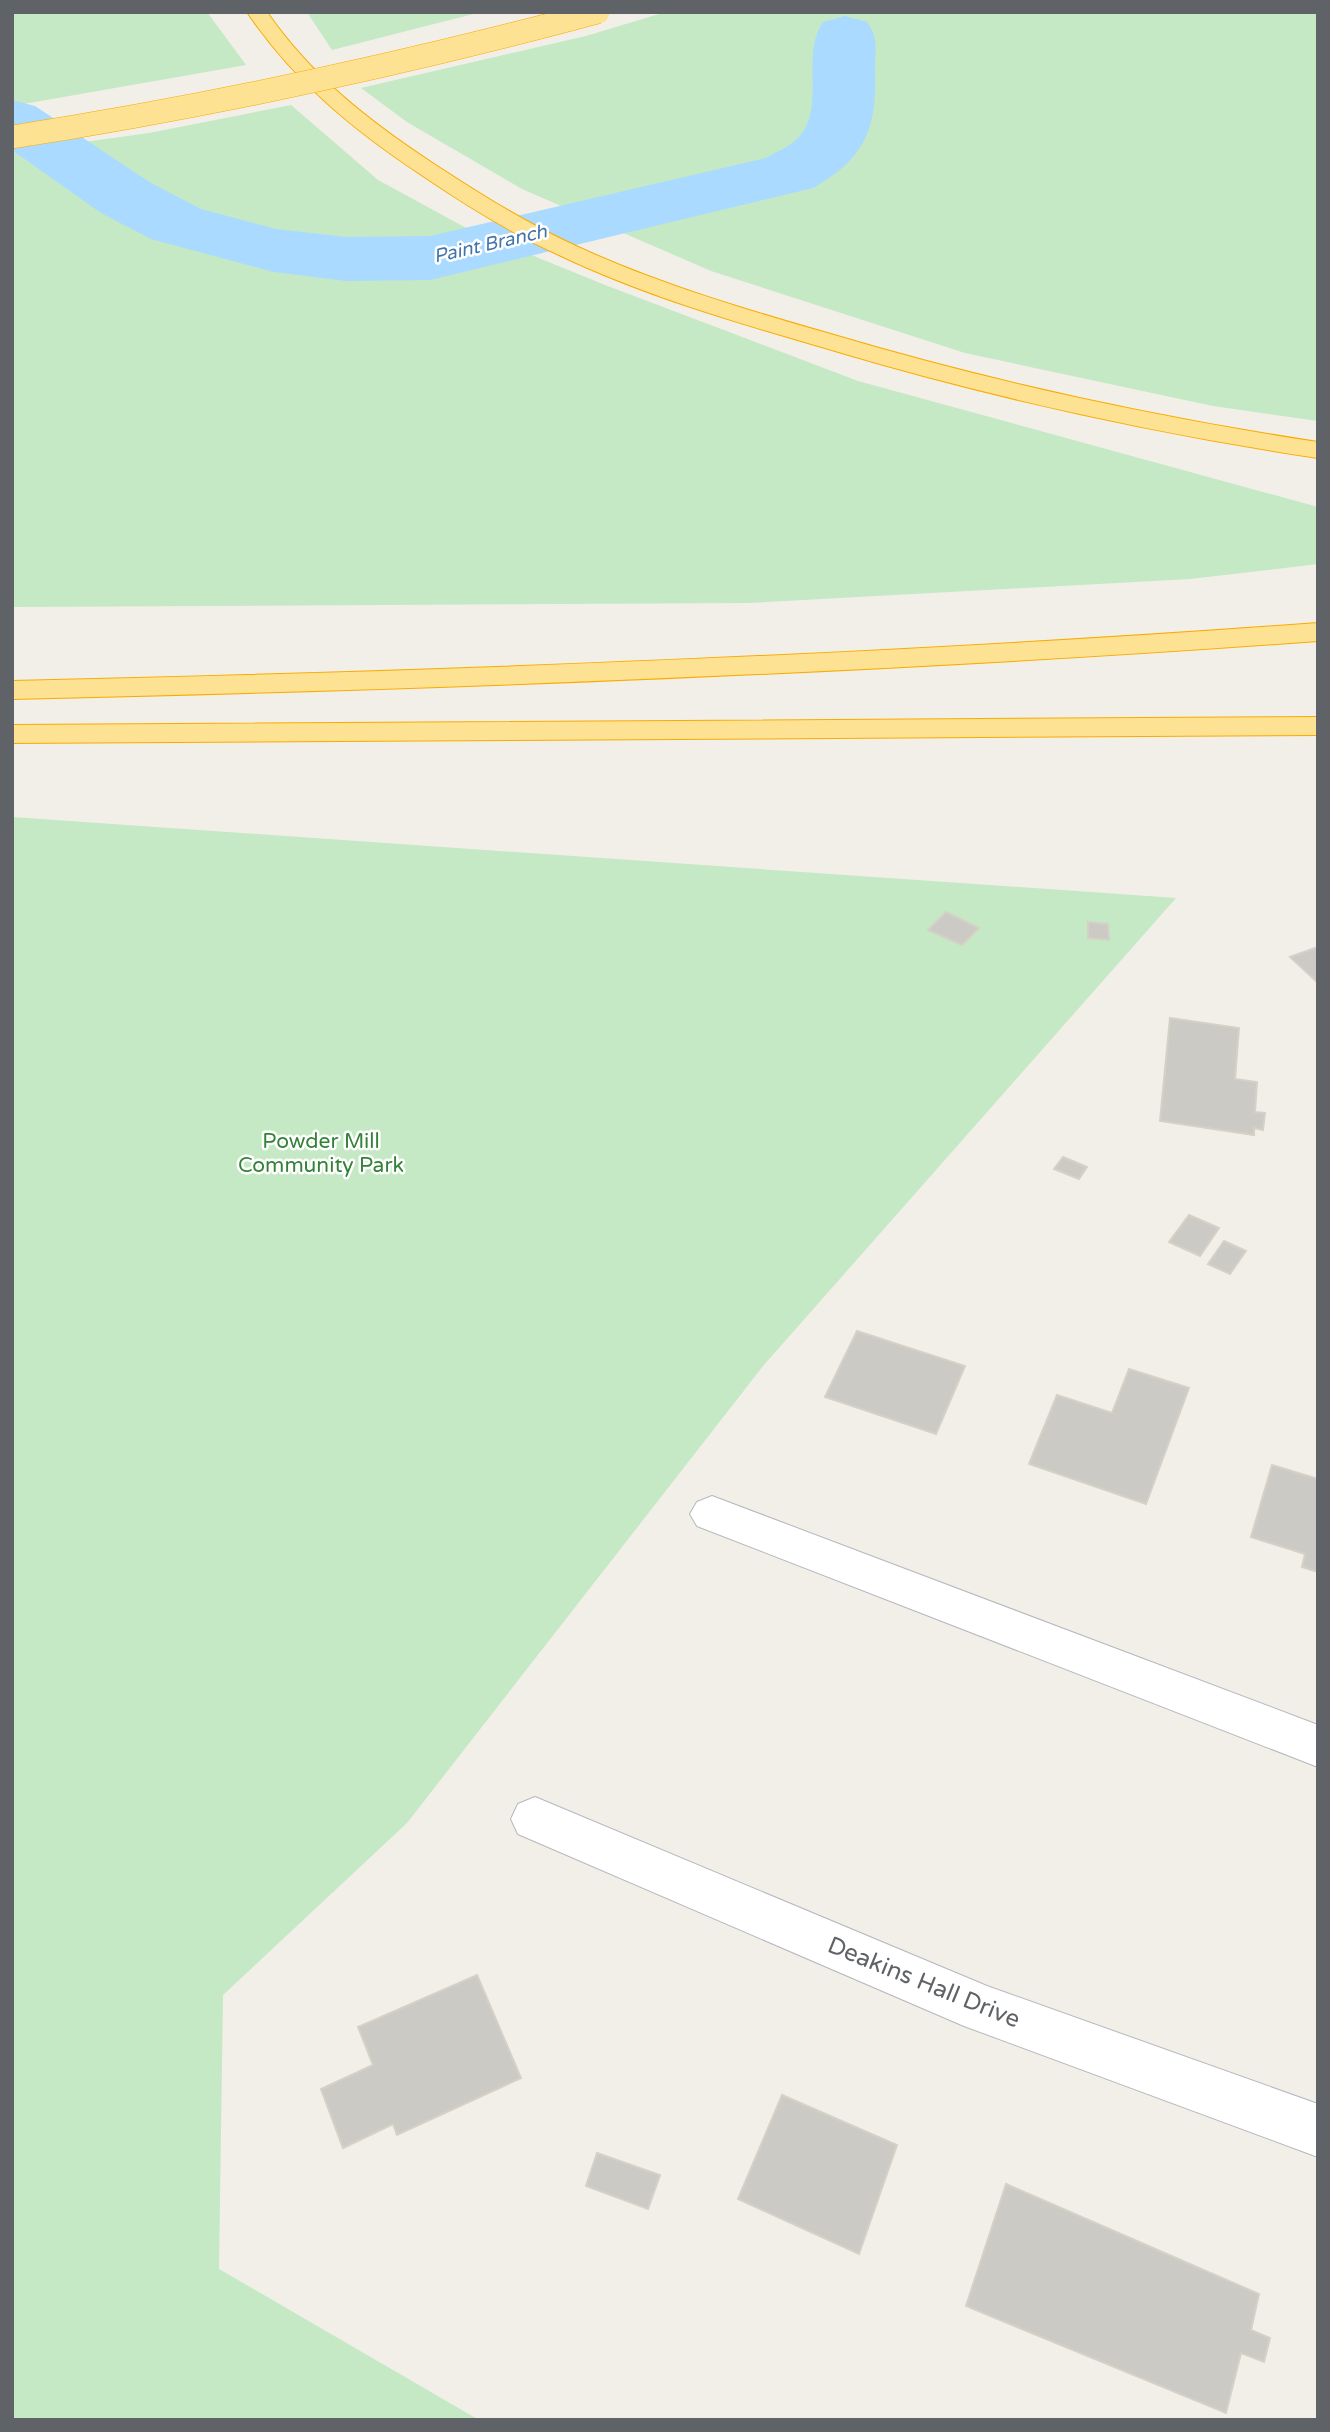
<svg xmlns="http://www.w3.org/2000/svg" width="1330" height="2432" font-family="'Varela Round',sans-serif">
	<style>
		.green { fill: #c5e8c5 }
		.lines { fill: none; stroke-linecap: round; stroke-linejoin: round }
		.river { fill: #aadaff; fill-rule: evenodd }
		.building { fill: #cccac5; stroke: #d6d1c6; stroke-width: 2 }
		.minor-casing { stroke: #b5b8bc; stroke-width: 2 }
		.motorway-casing { stroke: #f9ab00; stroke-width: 2 }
		.minor { fill: #fff; fill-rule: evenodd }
		.motorway { fill: #fde293; fill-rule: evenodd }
		.motorway-bridge-casing { stroke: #f9ab00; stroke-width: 24; stroke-linecap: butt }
		.motorway-bridge { stroke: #fde293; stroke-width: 23 }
		.labels { text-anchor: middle; stroke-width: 5; stroke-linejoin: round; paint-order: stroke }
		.far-water-label { font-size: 19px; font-style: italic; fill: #4174aa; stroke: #fff }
		.park-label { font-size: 21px; fill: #348238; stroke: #fff }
		.near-street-label { font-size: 24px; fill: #5f6368; stroke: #fff }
	</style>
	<rect width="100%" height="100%" fill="#f1efe8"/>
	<g class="green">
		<path d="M 12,12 L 207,12 L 246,65 L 12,106 Z"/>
		<path d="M 307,12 L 481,12 L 332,50 Z"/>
		<path d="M 666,12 L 1318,12 L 1318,421 L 1213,406 L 965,353 L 711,271 L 522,189 L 407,122 L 361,88 L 586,36 Z"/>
		<path d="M 291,105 L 378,180 L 470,230 L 605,285 L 858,381 L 1318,507 L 1318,564 L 1190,579 L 748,603 L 12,607 L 12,152 L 149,133 Z"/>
		<path d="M 12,817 L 1176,898 L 763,1366 L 407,1823 L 223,1995 L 219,2269 L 479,2420 L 12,2420 Z"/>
	</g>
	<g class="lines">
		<path class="river" d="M 845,16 L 867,22 C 879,39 875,48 875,68 C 877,127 867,157 813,188 L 430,280 L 346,281 L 274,272 L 151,239 L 101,213 L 12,150 L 12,100 L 35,106 L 151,183 L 201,209 L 276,229 L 346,237 L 430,236 L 766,158 C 778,151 794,145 802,133 C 824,103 801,54 823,22 Z"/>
	</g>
	<g class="building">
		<path d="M 946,912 L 979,928 L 962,945 L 928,930 Z"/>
		<path d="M 1088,922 L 1108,924 L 1109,940 L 1088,938 Z"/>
		<path d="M 1318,947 L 1318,983 L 1290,957 Z"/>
		<path d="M 1170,1018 L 1239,1028 L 1235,1079 L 1257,1082 L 1255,1112 L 1265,1113 L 1263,1130 L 1254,1128 L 1254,1135 L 1160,1121 Z"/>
		<path d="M 1063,1157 L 1087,1167 L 1079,1179 L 1054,1169 Z"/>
		<path d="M 1189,1215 L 1219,1228 L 1200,1256 L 1169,1242 Z"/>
		<path d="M 1224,1241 L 1246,1251 L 1230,1274 L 1208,1264 Z"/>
		<path d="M 857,1331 L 965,1366 L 936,1434 L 825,1397 Z"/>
		<path d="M 1129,1369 L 1189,1388 L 1146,1504 L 1029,1464 L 1057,1395 L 1112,1413 Z"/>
		<path d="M 1272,1465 L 1318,1479 L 1318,1572 L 1302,1567 L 1305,1554 L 1251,1537 Z"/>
		<path d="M 477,1975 L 521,2078 L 397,2135 L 393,2124 L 343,2148 L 321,2089 L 373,2065 L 358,2027 Z"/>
		<path d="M 782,2095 L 897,2145 L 859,2254 L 738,2199 Z"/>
		<path d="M 597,2153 L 660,2175 L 648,2209 L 586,2186 Z"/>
		<path d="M 1006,2184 L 1259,2294 L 1251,2330 L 1270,2338 L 1264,2362 L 1241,2353 L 1226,2413 L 966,2306 Z"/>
	</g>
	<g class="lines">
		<defs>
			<g id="minor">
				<path d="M 712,1496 L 1318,1725 L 1318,1767 L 697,1526 L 690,1514 L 697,1502 Z"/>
				<path d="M 535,1797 L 987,1986 L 1318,2104 L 1318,2157 L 964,2026 L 518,1834 L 511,1819 L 518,1804 Z"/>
			</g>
			<g id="motorway">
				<path d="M 247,12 L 267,12 C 311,76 370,122 434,164 C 480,194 526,223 576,246 C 658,284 747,310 834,335 C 993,382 1154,417 1318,442 L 1318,458 C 1154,433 993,398 835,351 C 742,324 647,297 559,255 C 510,233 464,204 420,174 C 352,129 293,80 247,12 Z"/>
				<path d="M 1318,623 L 1318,641 C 883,673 448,689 12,699 L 12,681 C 448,671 883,655 1318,623 Z"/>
				<path d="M 1318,717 L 1318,735 L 12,743 L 12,725 Z"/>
			</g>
		</defs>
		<use href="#minor" class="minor-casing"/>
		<use href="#motorway" class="motorway-casing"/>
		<use href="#minor" class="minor"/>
		<use href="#motorway" class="motorway"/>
		<defs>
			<path id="motorway-bridge" d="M 12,137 C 210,106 405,64 598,12"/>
		</defs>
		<use href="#motorway-bridge" class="motorway-bridge-casing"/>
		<use href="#motorway-bridge" class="motorway-bridge"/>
	</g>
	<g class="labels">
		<g class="far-water-label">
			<text transform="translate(490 243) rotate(-13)" y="7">Paint Branch</text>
		</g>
		<g class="park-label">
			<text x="321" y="1148">Powder Mill<tspan x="321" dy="24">Community Park</tspan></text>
		</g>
		<g class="near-street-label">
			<text transform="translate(924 1982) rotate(22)" y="8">Deakins Hall Drive</text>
		</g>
	</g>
	<rect width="1330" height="2432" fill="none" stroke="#5f6368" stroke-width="28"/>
</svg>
